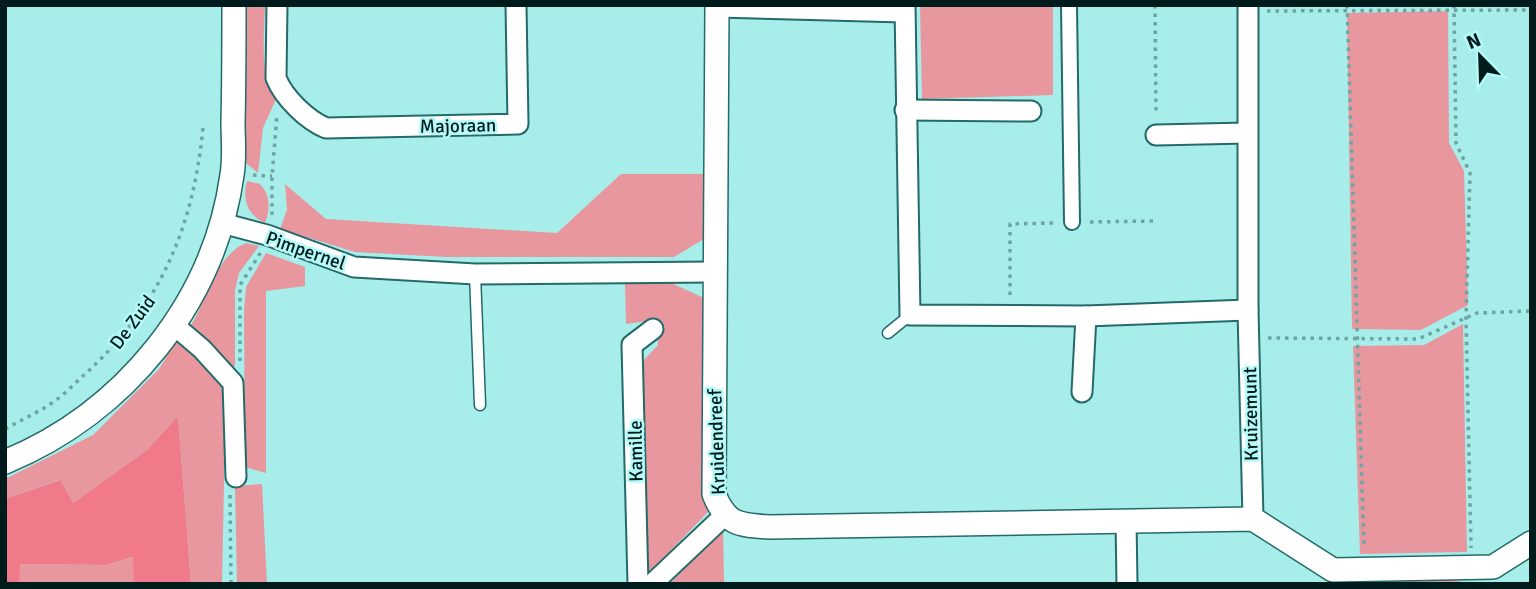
<svg xmlns="http://www.w3.org/2000/svg" width="1536" height="589" font-family="Signika,sans-serif">
	<style>
		.green { fill: #e8979f }
		.forest { fill: #f07a89 }
		.lines { fill: none; stroke-linecap: round; stroke-linejoin: round }
		.service-casing { stroke: #236a69; stroke-width: 13 }
		.pedestrian-casing { stroke: #236a69; stroke-width: 18 }
		.minor-casing { stroke: #236a69; stroke-width: 23 }
		.tertiary-casing { stroke: #236a69; stroke-width: 26 }
		.path { stroke: #6ea5a3; stroke-width: 3.5; stroke-dasharray: 3.5 5; stroke-linecap: butt }
		.service { stroke: #fff; stroke-width: 10 }
		.pedestrian { stroke: #fff; stroke-width: 14 }
		.minor { stroke: #fff; stroke-width: 19 }
		.tertiary { stroke: #fff; stroke-width: 23 }
		.labels { text-anchor: middle; stroke-width: 5; stroke-linejoin: round; paint-order: stroke }
		.street-label { font-size: 19px; fill: #001b1b; stroke: #b4faf8 }
	</style>
	<rect width="100%" height="100%" fill="#a7edea"/>
	<g class="green">
		<path d="M 245,5 L 265,5 C 265,31 258,78 277,97 L 263,128 L 258,173 L 241,159 Z"/>
		<path d="M 920,5 L 1053,5 L 1053,95 L 922,99 Z"/>
		<path d="M 1448,11 L 1449,143 L 1464,171 L 1468,305 L 1421,330 L 1352,329 L 1347,13 Z"/>
		<path d="M 621,174 L 703,174 L 704,239 L 674,257 L 446,257 L 355,252 L 280,229 L 287,210 L 285,184 L 326,219 L 557,233 Z"/>
		<path d="M 247,181 L 260,184 C 271,195 270,210 265,223 C 247,215 242,199 247,181 Z"/>
		<path d="M 246,243 L 259,246 L 239,273 L 235,291 L 235,366 L 225,366 L 196,337 L 191,325 C 207,300 217,254 246,243 Z"/>
		<path d="M 266,253 L 305,267 L 305,286 L 266,291 L 266,473 L 245,467 L 244,311 L 246,287 Z"/>
		<path d="M 625,282 L 669,282 L 704,298 L 706,501 L 709,511 L 647,575 L 641,363 L 658,345 L 656,320 L 626,324 Z"/>
		<path d="M 1463,324 L 1467,552 L 1360,554 L 1353,346 L 1424,345 Z"/>
		<path d="M 176,341 L 226,385 L 222,584 L 191,584 L 178,416 L 147,450 L 73,503 L 59,480 L 5,499 L 5,479 L 93,435 L 159,369 Z"/>
		<path d="M 262,484 L 267,584 L 237,584 L 235,486 Z"/>
		<path d="M 723,527 L 724,584 L 670,584 Z"/>
		<path d="M 134,557 L 134,584 L 19,584 L 19,564 L 106,565 Z"/>
		<path d="M 1447,579 L 1471,584 L 1357,584 L 1366,580 Z"/>
	</g>
	<path class="forest" d="M 178,416 L 191,584 L 134,584 L 133,557 L 106,565 L 20,564 L 19,584 L 5,584 L 5,499 L 60,480 L 73,503 L 147,450 Z"/>
	<g class="lines">
		<defs>
			<g id="service">
				<path d="M 475,274 L 480,405"/>
				<path d="M 888,333 L 910,315"/>
			</g>
			<path id="pedestrian" d="M 1069,5 L 1072,222"/>
			<g id="minor">
				<path d="M 277,5 L 276,78 C 284,98 307,120 326,128 L 518,124 L 516,5"/>
				<path d="M 905,5 L 910,315 L 1086,316 L 1248,310"/>
				<path d="M 1248,5 L 1248,310 L 1253,519"/>
				<path d="M 717,7 L 904,12"/>
				<path d="M 905,110 L 1031,111"/>
				<path d="M 1156,135 L 1247,133"/>
				<path d="M 222,223 L 267,235 L 354,267 L 475,274 L 713,272"/>
				<path d="M 175,326 L 202,349 L 233,383 L 236,477"/>
				<path d="M 1082,392 L 1086,316"/>
				<path d="M 1126,521 L 1127,584"/>
				<path d="M 638,584 L 632,345 L 653,329"/>
				<path d="M 652,584 L 725,515"/>
			</g>
			<g id="tertiary">
				<path d="M 717,5 L 714,494 C 726,525 739,525 769,527 L 1253,519 L 1333,570 L 1493,567 L 1531,543"/>
				<path d="M 5,462 C 124,413 214,303 232,175 C 235,158 233,140 233,122 C 234,83 234,44 234,5"/>
			</g>
		</defs>
		<use href="#service" class="service-casing"/>
		<use href="#pedestrian" class="pedestrian-casing"/>
		<use href="#minor" class="minor-casing"/>
		<use href="#tertiary" class="tertiary-casing"/>
		<g class="path">
			<path d="M 1155,5 L 1156,115"/>
			<path d="M 1347,5 L 1364,549"/>
			<path d="M 1454,5 L 1456,143 L 1470,173 L 1466,318 L 1471,548"/>
			<path d="M 1267,11 L 1531,10"/>
			<path d="M 253,175 L 272,176"/>
			<path d="M 272,215 L 272,176 L 277,115"/>
			<path d="M 1090,222 L 1154,221"/>
			<path d="M 1010,295 L 1010,224 L 1054,223"/>
			<path d="M 1268,338 L 1418,339 L 1477,313 L 1531,311"/>
			<path d="M 240,361 L 240,285 L 261,252"/>
			<path d="M 5,429 C 21,420 37,413 52,403 C 64,395 74,384 84,375 C 160,306 193,229 203,128"/>
			<path d="M 230,495 L 231,584"/>
		</g>
		<use href="#service" class="service"/>
		<use href="#pedestrian" class="pedestrian"/>
		<use href="#minor" class="minor"/>
		<use href="#tertiary" class="tertiary"/>
	</g>
	<g class="labels">
		<g class="street-label">
			<text transform="translate(458 125) rotate(-1)" y="7">Majoraan</text>
			<text transform="translate(306 250) rotate(19)" y="7">Pimpernel</text>
			<text transform="translate(132 322) rotate(-53)" y="7">De Zuid</text>
			<text transform="translate(1250 414) rotate(-91)" y="7">Kruizemunt</text>
			<text transform="translate(716 442) rotate(-92)" y="7">Kruidendreef</text>
			<text transform="translate(635 451) rotate(-91)" y="7">Kamille</text>
		</g>
	</g>
	<rect width="1536" height="589" fill="none" stroke="#001b1b" stroke-width="14"/>
	<g transform="translate(1480 56) rotate(337)" stroke="#b4faf8" stroke-width="5" paint-order="stroke">
	<path d="M0-5L12 26L0 18L-12 26Z" fill="#001b1b"/>
	<text y="-10" font-size="19" font-weight="bold" text-anchor="middle" fill="#001b1b">N</text>
	</g>
</svg>
